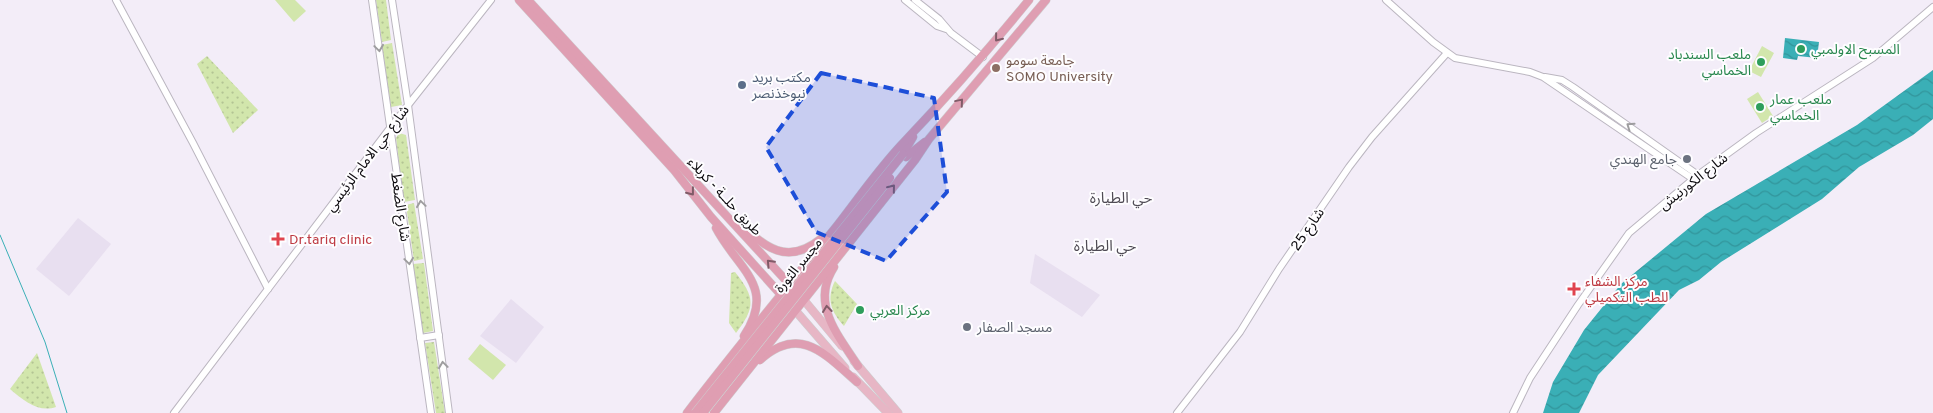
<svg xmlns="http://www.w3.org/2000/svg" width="1933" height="413" font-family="Overpass,'Noto Sans Arabic',sans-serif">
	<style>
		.built { fill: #e8dff0 }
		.park { fill: url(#park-dots) }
		.pitch { fill: #d2e6ac }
		.water { fill: url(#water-waves) }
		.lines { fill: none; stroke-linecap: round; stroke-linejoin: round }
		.stream { stroke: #3aafb6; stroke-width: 1 }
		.tertiary-casing { stroke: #bbb6c0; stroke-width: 8 }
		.primary-casing { stroke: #cececf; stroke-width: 9 }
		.trunk-casing { stroke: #cececf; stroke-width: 9 }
		.tertiary { stroke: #fff; stroke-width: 6 }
		.primary { stroke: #e7b6c5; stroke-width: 8 }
		.trunk { stroke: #df9eb2; stroke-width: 8 }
		.trunk-bridge-casing { stroke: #cececf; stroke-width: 9; stroke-linecap: butt }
		.trunk-bridge { stroke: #df9eb2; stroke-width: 8 }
		.oneway { stroke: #805b68 }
		.oneway2 { stroke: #9e9d9f }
		.marked { fill: #1d4ed8; fill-opacity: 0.2; stroke: #1d4ed8; stroke-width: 4; stroke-dasharray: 10 6; stroke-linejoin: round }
		.leisure-dot { fill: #2e9e5b; stroke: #fefdff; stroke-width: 2 }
		.education-dot { fill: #8d6e63; stroke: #fefdff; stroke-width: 2 }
		.service-dot { fill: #5c6f8a; stroke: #fefdff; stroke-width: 2 }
		.worship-dot { fill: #6b7280; stroke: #fefdff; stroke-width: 2 }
		.health-dot { fill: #e0444e; stroke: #fefdff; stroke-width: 2 }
		.labels { text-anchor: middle; stroke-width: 4; stroke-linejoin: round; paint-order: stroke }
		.leisure-label { font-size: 14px; fill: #27864d; stroke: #fefdff; text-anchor: start }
		.education-label { font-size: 14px; fill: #785e54; stroke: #fefdff; text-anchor: start }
		.service-label { font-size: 14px; fill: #4e5e75; stroke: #fefdff; text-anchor: start }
		.street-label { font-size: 14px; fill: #0c0a0e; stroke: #fefdff }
		.worship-label { font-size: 14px; fill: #5b616d; stroke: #fefdff; text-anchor: end }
		.health-label { font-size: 14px; fill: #be3a42; stroke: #fefdff; text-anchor: start }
		.neighbourhood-label { font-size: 15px; fill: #4f4b54; stroke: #fefdff }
	</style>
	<defs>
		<pattern id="park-dots" width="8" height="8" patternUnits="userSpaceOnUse" patternTransform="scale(1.25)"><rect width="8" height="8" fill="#d2e6ac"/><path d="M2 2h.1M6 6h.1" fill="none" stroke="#b3c493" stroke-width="1.8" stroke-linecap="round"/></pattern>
		<pattern id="water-waves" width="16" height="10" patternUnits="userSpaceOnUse" patternTransform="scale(1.25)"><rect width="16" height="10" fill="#3aafb6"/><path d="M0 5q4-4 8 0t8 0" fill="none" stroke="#32959b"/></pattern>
	</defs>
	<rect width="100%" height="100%" fill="#f3edf8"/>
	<g class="built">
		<path d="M 78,218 L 111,244 L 69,296 L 36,269 Z"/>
		<path d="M 1035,254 L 1100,295 L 1082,317 L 1030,283 Z"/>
		<path d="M 511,299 L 544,327 L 516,363 L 480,336 Z"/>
	</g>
	<g class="park">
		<path d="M 376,0 L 386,0 L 391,40 L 382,42 Z"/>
		<path d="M 392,43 L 402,105 L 391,107 L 382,45 Z"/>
		<path d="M 207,56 L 258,110 L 233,133 L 197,64 Z"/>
		<path d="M 399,133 L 406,135 L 415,200 L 404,202 L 396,138 Z"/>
		<path d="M 414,203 L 423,259 L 414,261 L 406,205 Z"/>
		<path d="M 424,263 L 433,331 L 423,333 L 413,264 Z"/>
		<path d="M 735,272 C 755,297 756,307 736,333 L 729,323 L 731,273 Z"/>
		<path d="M 835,281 L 857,304 L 844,326 C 831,312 826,299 835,281 Z"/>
		<path d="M 434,342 L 445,413 L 436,413 L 425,343 Z"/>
		<path d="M 37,353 L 56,407 C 39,413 24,401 10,389 Z"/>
	</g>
	<g class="pitch">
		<path d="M 275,0 L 295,0 L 306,11 L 294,22 Z"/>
		<path d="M 1762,46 L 1774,53 L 1761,77 L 1749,71 Z"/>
		<path d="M 1758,92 L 1773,116 L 1762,123 L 1747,99 Z"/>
		<path d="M 480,344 L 506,365 L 493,380 L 468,359 Z"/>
	</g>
	<g class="water">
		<path d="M 1785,38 L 1819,42 L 1817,58 L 1798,56 L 1797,60 L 1783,58 Z"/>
		<path d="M 1933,70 L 1933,119 L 1913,135 L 1859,167 L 1822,199 L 1721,262 L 1699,280 L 1679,290 L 1598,375 L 1579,413 L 1543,413 L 1553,382 L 1584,330 L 1621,284 L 1706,214 L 1857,125 Z"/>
	</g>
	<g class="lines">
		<path class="stream" d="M 0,235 L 45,342 L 67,413"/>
		<defs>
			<g id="tertiary">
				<path d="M 116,0 L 193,143 L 268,289"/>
				<path d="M 372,0 L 431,413"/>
				<path d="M 392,0 L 408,105 L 449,413"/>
				<path d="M 905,0 L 937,26 L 946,29"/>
				<path d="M 915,0 L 939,19 L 951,33 L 983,57"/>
				<path d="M 1386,0 L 1433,42 L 1455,58 L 1530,72 L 1543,77 L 1693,179"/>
				<path d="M 1545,77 L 1562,80 L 1573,87 L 1698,175"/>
				<path d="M 420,338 L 439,335"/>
				<path d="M 174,413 L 390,128 L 491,0"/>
				<path d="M 1177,413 L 1240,332 L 1279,269 L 1349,167 L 1372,137 L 1447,53"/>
				<path d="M 1513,413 L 1530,378 L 1578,305 L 1629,233 L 1698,175 L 1756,133 L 1873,58 L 1933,7"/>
			</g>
			<g id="primary">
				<path d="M 803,299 L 842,346"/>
				<path d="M 794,309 L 845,368"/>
				<path d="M 854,361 L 898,413"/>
				<path d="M 853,377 L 888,413"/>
			</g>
			<g id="trunk">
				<path d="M 519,0 L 674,170 L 711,217 L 783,297"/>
				<path d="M 528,0 L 791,286"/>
				<path d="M 903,154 L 913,137"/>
				<path d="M 906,157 L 925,142"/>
				<path d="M 738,222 C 765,247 787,267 822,238"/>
				<path d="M 716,228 C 738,270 777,286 744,336"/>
				<path d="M 834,267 C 810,304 838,335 858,366"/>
				<path d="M 760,360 C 800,324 825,354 857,382"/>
				<path d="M 687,413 C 735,350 786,289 836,227 C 858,199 879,168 904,142 C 948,96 989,49 1029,0"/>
				<path d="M 714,413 L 915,160 L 929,139 L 1046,0"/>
			</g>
		</defs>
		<use href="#tertiary" class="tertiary-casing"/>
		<use href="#primary" class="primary-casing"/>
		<use href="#trunk" class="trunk-casing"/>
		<use href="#tertiary" class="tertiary"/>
		<use href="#primary" class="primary"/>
		<use href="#trunk" class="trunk"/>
		<defs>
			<g id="trunk-bridge">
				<path d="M 695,413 L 903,154"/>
				<path d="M 703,413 L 890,178"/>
			</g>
		</defs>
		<use href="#trunk-bridge" class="trunk-bridge-casing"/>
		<use href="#trunk-bridge" class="trunk-bridge"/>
	</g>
	<defs><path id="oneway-chevron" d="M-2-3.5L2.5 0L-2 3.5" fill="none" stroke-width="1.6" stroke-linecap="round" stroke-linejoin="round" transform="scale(1.25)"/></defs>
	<g class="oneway">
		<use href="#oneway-chevron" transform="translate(998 38) rotate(129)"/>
		<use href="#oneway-chevron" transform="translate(960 102) rotate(-50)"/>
		<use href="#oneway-chevron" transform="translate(892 188) rotate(-51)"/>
		<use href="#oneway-chevron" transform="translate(691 192) rotate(52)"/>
		<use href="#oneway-chevron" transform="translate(770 263) rotate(-133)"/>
		<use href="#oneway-chevron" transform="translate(827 309) rotate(-97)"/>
	</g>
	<g class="oneway2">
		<use href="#oneway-chevron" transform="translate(379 48) rotate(82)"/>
		<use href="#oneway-chevron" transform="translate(1630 126) rotate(-145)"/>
		<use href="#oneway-chevron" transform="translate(421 204) rotate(-98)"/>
		<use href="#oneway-chevron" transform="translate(409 261) rotate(82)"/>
		<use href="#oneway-chevron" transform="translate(443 365) rotate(-98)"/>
	</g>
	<path class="marked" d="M 821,73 L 934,98 L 947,192 L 886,261 L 816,232 L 766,147 Z"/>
	<g class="leisure-dot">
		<circle cx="1801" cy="49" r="5"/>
		<circle cx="1761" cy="62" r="5"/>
		<circle cx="1760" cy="107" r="5"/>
		<circle cx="860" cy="310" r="5"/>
	</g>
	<circle class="education-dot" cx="996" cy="68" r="5"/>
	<circle class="service-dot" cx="742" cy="85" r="5"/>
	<g class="worship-dot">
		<circle cx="1687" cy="159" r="5"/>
		<circle cx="967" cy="327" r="5"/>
	</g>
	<g class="health-dot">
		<path d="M275.5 231.5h5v5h5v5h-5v5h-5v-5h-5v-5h5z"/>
		<path d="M1571.5 281.5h5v5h5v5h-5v5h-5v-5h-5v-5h5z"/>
	</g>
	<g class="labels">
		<g class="leisure-label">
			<text x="1811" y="54">المسبح الاولمبي</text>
			<text x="1751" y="59" text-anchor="end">ملعب السندباد<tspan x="1751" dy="16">الخماسي</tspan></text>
			<text x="1770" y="104">ملعب عمار<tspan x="1770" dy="16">الخماسي</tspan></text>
			<text x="870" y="315">مركز العربي</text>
		</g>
		<g class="education-label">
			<text x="1006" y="65">جامعة سومو<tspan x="1006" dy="16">SOMO University</tspan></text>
		</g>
		<g class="service-label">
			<text x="752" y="82">مكتب بريد<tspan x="752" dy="16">نبوخذنصر</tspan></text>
		</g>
		<g class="street-label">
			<text transform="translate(367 158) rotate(-53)" y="5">شارع حي الامام الرئيسي</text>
			<text transform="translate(1693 181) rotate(-38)" y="5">شارع الكورنيش</text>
			<text transform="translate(725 196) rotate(47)" y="5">طريق حلــة - كربلاء</text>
			<text transform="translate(401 207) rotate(82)" y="5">شارع الضغط</text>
			<text transform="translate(1307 229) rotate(-56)" y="5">شارع 25</text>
			<text transform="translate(798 265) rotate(-51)" y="5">مجسر الثورة</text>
		</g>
		<g class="worship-label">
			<text x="1677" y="164">جامع الهندي</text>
			<text x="977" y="332" text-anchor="start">مسجد الصفار</text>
		</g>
		<g class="health-label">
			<text x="289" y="244">Dr.tariq clinic</text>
			<text x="1585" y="286">مركز الشفاء<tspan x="1585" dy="16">للطب التكميلي</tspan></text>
		</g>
		<g class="neighbourhood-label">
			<text x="1121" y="203">حي الطيارة</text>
			<text x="1105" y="251">حي الطيارة</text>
		</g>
	</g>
</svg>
